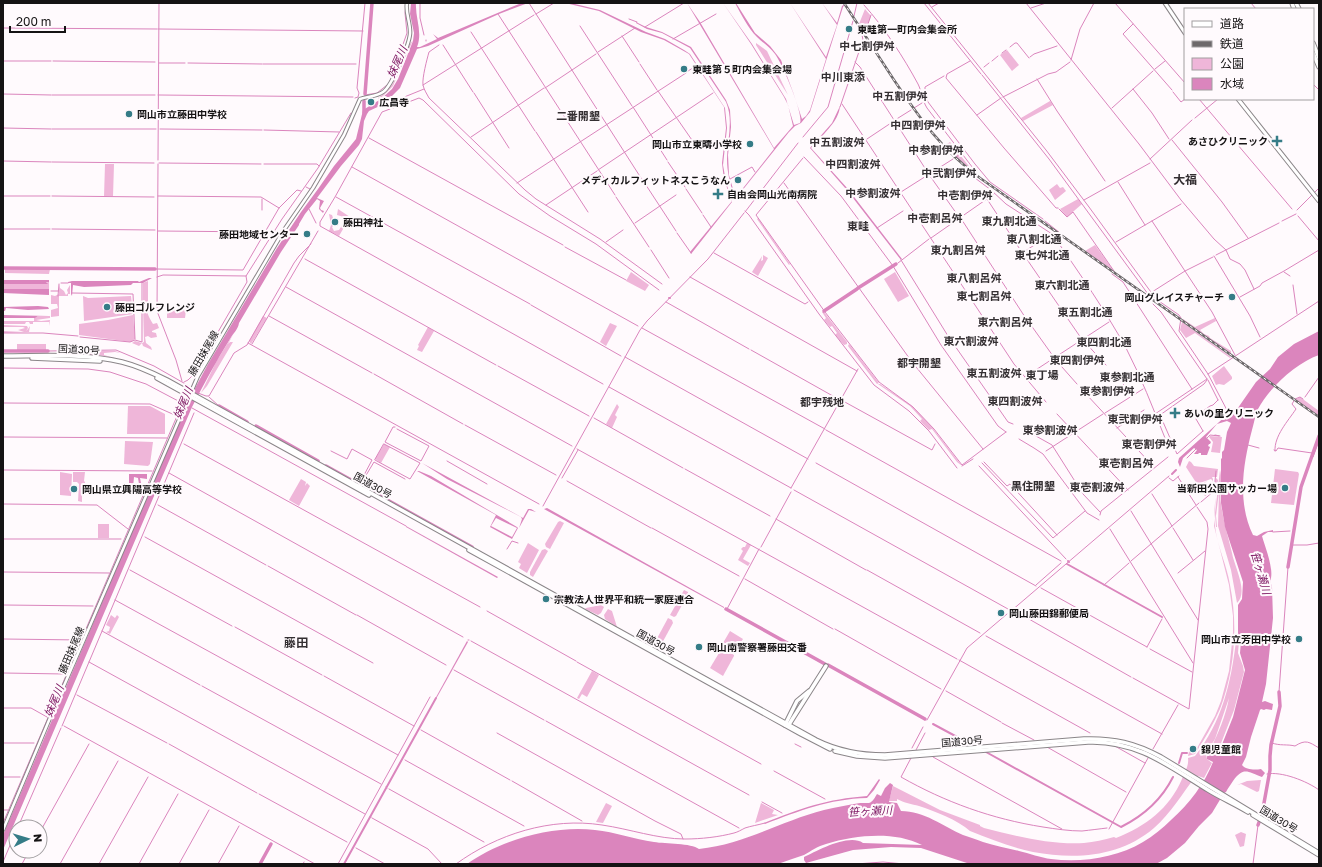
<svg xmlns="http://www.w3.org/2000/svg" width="1322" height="867" font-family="'Golos Text','Noto Sans JP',sans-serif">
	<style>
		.green { fill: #efb6d9 }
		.water { fill: #db85bd; fill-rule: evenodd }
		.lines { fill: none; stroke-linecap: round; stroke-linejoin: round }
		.stream { stroke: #db85bd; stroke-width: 1 }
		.canal { stroke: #db85bd; stroke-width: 2 }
		.river { stroke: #db85bd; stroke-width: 3.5 }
		.secondary-casing { stroke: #8b8689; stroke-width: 4.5 }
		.primary-casing { stroke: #8b8689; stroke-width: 5 }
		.trunk-casing { stroke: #8b8689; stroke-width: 5.5 }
		.secondary { stroke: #fff; stroke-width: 2.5 }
		.primary { stroke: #fff; stroke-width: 3 }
		.trunk { stroke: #fff; stroke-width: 3.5 }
		.rail-casing { stroke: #6d696b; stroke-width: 2.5 }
		.rail { stroke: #fffafd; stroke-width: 1; stroke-dasharray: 3; stroke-linecap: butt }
		.poi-dot { fill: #357c87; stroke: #fffafd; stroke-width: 1.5 }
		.labels { text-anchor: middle; stroke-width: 4; stroke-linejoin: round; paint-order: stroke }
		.poi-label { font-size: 10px; font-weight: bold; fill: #151314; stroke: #fffafd; text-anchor: start }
		.street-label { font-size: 10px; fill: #151314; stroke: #fffafd }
		.neighbourhood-label { font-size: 11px; font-weight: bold; fill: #342f32; stroke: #fffafd }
		.water-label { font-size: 11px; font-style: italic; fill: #801b65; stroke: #fffafd }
		.quarter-label { font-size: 12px; font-weight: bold; fill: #342f32; stroke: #fffafd }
	</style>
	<rect width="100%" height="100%" fill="#fffafd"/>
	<g class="green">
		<path d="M 865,9 L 871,16 L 865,32 L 859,24 Z"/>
		<path d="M 413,40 L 393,86 L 379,100 L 378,98 C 397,87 402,63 410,44 Z"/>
		<path d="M 756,43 L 767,51 L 788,95 L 756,45 Z"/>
		<path d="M 1007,50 L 1019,65 L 1012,71 L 1000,55 Z"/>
		<path d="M 1050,101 L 1053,105 L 1023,121 L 1021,118 Z"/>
		<path d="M 950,142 L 975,174 L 944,146 Z"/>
		<path d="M 105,164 L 114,164 L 113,196 L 104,196 Z"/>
		<path d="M 1057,184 L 1060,188 L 1063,187 L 1066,191 L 1055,200 L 1049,190 Z"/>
		<path d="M 1078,199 L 1082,204 L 1067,217 L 1060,209 Z"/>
		<path d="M 338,209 L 350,217 L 339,236 L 329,231 L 331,225 L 329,214 L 332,215 L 333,218 L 336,218 L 333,218 L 331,223 L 334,225 L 332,227 L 334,231 L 339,230 L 346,219 L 344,217 L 337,215 Z"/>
		<path d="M 758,218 L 790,264 L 789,265 L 757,219 Z"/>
		<path d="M 1095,245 L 1113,270 L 1113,271 L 1085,251 Z"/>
		<path d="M 763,255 L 768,258 L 758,276 L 752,272 L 762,256 L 761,261 L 763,260 Z"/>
		<path d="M 5,269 L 50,269 L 49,274 L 5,273 Z"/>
		<path d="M 631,272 L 649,285 L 645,291 L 626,281 Z"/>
		<path d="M 895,272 L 909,296 L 898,302 L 884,279 Z"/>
		<path d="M 49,281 L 49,289 L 3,289 L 3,284 L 48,283 L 45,282 Z"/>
		<path d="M 148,281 L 148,303 L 143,305 L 143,283 Z"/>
		<path d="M 59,284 L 60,288 L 64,291 L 66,295 L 68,293 L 67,290 L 70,285 L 70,294 L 68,294 L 68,296 L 59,296 L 59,316 L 51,317 L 51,310 L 58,308 L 57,304 L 51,304 L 51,295 L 55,296 L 59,294 Z"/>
		<path d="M 83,296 L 88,298 L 131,296 L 133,314 L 84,321 Z"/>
		<path d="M 146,304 L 154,305 L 152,307 L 148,308 C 146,313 150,319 153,324 L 157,323 L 159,328 L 152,331 L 152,332 L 156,333 L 157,337 L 151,338 L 148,336 L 145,337 L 146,343 L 151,347 L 152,350 L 143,346 L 142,343 L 139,346 L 132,343 L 135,341 L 142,343 L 144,342 L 143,306 Z"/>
		<path d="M 167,310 L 186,310 L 185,318 L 167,318 Z"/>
		<path d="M 822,312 L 824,312 L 847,342 L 847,344 L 844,345 L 835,335 L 837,333 L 832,326 L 830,327 L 824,320 L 826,318 Z"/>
		<path d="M 133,315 L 135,339 L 131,342 L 79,335 L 79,324 L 108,320 Z"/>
		<path d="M 38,316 L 50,316 L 50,318 L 36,320 L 41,321 L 50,320 L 49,326 L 30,326 L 29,332 L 3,333 L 3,331 L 24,332 L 18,330 L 25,328 L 23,327 L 3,327 L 3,325 L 27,326 L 28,328 L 26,331 L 28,329 L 30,326 L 49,326 L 49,322 L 33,322 L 33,324 L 30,324 L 29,322 L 26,322 L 25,324 L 3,324 L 3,321 L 34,321 L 34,318 Z"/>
		<path d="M 263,316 L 267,318 L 251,344 L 249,341 Z"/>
		<path d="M 1215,318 L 1216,321 L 1200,330 L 1204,334 L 1209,336 L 1210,338 L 1231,351 L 1231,354 L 1183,320 L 1183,319 L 1195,327 Z"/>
		<path d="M 1182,322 L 1231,357 L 1230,358 L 1195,333 L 1186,338 L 1180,330 Z"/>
		<path d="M 610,323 L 617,326 L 606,346 L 600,342 Z"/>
		<path d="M 428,327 L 434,331 L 422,352 L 417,350 L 419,346 L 418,345 Z"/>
		<path d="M 234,333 L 228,344 L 230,342 L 233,342 L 207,386 L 201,393 L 216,362 Z"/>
		<rect x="17" y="344" width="29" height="6"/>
		<path d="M 849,344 L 879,383 L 877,384 L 848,346 Z"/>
		<path d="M 80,351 L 115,351 L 121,353 L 115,352 L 104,353 L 104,355 L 118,359 L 104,356 L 80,354 Z"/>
		<path d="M 1224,366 L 1232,377 L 1232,379 L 1224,385 L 1219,384 L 1216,385 L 1212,376 Z"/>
		<path d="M 878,384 L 880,384 L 911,405 L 931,426 L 962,466 L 957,462 L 932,429 L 929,430 L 920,421 L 922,419 L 910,406 Z"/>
		<path d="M 1300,397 L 1319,411 L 1319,416 L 1295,400 Z"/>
		<path d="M 617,404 L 619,407 L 615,415 L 617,417 L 612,428 L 606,424 Z"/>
		<path d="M 128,406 L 150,406 L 165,414 L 165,434 L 127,434 Z"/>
		<path d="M 1210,436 L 1222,437 L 1220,453 L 1211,452 L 1213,442 L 1209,437 Z"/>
		<path d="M 125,441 L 153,442 L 150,464 L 148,466 L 124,464 Z"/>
		<path d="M 384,444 L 390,447 L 381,463 L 375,459 Z"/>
		<path d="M 1189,461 L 1191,462 L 1194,466 L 1218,469 L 1217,477 L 1212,477 L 1213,479 L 1212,491 L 1205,496 L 1198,486 L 1207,481 L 1205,483 L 1208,489 L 1211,487 L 1210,485 L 1213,482 L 1212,480 L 1211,479 L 1197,484 L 1186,467 Z"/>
		<path d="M 1275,469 L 1298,472 L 1299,474 L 1294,505 L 1271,503 Z"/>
		<path d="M 1220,470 C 1223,480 1219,493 1221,504 C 1223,520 1228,536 1232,553 C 1234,566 1249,592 1237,603 L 1231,570 L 1218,526 L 1219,491 L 1216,516 L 1217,527 L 1216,527 L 1215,513 Z"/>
		<path d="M 60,472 L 72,474 L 71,496 L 60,495 Z"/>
		<path d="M 73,472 L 85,472 L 84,481 L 85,482 L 85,486 L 82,486 L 82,502 L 78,501 L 79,484 L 77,482 L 73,482 Z"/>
		<path d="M 1216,478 L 1218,480 C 1216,495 1213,511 1215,526 C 1217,546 1227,565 1230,585 C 1238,625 1235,670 1220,709 C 1213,725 1204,740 1195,754 L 1188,756 L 1190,747 L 1197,748 L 1215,716 L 1221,701 L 1229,671 L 1233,633 L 1233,616 L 1229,585 L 1214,526 L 1216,491 L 1214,485 Z"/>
		<path d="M 301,479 L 306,482 L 305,486 L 307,483 L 310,486 L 299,506 L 289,500 Z"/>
		<path d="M 560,521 L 564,523 L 550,549 L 546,547 L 545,544 L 558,522 Z"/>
		<rect x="98" y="524" width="11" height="14"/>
		<path d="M 528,543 L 539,550 L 527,573 L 519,568 L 521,564 L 518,562 Z"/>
		<path d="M 747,543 L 751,545 L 743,559 L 750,563 L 748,566 L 738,560 L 743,551 L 741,549 L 743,547 L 745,547 Z"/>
		<path d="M 545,549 L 548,551 L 533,577 L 530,575 L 530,572 L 542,550 Z"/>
		<path d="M 684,590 L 688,592 L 688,594 L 676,616 L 674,617 L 670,615 Z"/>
		<path d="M 601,605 L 604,607 L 601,613 L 598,615 L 585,609 L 586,608 Z"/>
		<path d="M 608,609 L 612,611 L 617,627 L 605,619 L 604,615 Z"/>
		<path d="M 111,615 L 115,618 L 117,615 L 119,617 L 110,634 L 106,632 L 109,631 L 110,627 L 106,625 Z"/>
		<path d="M 668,618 L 672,620 L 673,623 L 661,645 L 657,646 L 654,644 Z"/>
		<path d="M 730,631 L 743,639 L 735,652 L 724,645 L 723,643 Z"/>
		<path d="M 1236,641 L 1239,641 L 1238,653 L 1243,666 L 1244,672 L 1234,710 L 1218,751 L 1215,749 L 1210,750 C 1218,734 1226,715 1229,698 L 1215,739 L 1206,753 L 1207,759 L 1212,763 L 1204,778 L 1198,776 L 1195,777 C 1182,794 1171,813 1154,828 C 1120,857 1076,860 1033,852 C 1012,848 991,839 970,831 C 958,820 934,811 919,806 C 912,804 904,803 897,799 L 897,801 L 889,801 L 893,786 L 940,810 L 980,825 L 980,826 L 984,828 C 1016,836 1051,845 1084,843 C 1094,842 1104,840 1114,837 L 1116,838 C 1146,826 1169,809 1182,779 C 1185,771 1189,766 1188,758 L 1195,756 C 1222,722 1231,683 1236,641 Z"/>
		<path d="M 722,648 L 734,655 L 734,656 L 723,676 L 710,668 Z"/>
		<path d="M 592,671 L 599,675 L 587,697 L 582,694 L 579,699 L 577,698 Z"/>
		<path d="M 1261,780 L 1259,791 L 1257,792 L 1241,784 L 1237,785 L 1247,781 Z"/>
		<path d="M 606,803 L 612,806 L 603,823 L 596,822 Z"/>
		<path d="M 761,803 L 774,810 L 772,814 L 778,815 L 755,823 Z"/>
		<path d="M 1241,832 L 1246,834 L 1244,846 L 1240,847 L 1235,835 Z"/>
	</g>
	<g class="water">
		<path d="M 411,3 L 416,3 C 415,18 423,32 417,47 L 420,47 L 437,39 L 433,34 L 441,7 L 441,3 L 441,7 L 433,34 L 438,38 L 519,4 L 528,3 L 499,14 L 428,46 L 417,49 L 400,88 L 384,104 L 369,111 L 367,114 L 364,121 L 362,139 L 359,145 L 341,166 L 317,198 L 324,201 L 320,208 L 321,210 L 324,211 L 323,213 L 319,209 L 320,201 L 317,199 L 305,214 L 299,224 L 299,225 L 281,252 L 239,323 C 238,330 233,333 230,339 C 216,361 204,384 192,407 L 3,850 L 3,835 L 186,405 L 208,364 L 277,248 L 301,212 L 318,189 L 334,166 L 356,139 L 363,110 L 381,99 L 392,89 L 398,79 L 413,41 L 414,33 L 410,14 Z"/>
		<path d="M 565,3 L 571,3 L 600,10 L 646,32 L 665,39 L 684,50 L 690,54 L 725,108 L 727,128 L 723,165 L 726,182 L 732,202 L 691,254 L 690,252 L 732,201 L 724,180 L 722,163 L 726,128 L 724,107 L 689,54 L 664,40 L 641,32 L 599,11 Z"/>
		<path d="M 687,3 L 700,22 L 774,148 L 793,126 L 788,105 L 784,97 L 751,44 L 723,3 L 752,44 L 786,99 L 794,125 L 800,123 C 804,115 782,63 775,54 C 770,47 763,43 757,37 C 748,28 741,14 735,3 L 736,3 L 755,33 L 770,46 L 781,60 L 793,92 L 802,119 L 806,116 L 810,110 L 826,59 L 790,3 L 826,57 L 837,25 L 822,3 L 837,23 L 842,6 L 846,3 L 843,7 L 810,112 L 801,123 L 795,126 L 789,132 L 737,197 L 735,198 L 734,196 C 730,183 727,172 727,159 C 727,140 734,121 726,102 L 690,48 L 662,33 L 647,29 L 636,23 L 636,22 L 646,27 L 662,32 L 691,47 L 726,100 L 730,110 L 731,127 L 728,155 L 729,175 L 735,196 L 736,197 L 774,149 Z"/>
		<path d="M 840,106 C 839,122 821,136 811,148 L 848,189 L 902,259 L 901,260 L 846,189 L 810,148 L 832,123 Z"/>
		<path d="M 149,278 L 152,278 L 143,283 L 133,283 L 131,285 L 84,287 L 73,285 L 72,296 L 71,294 L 71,283 L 68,283 L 68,282 L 72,281 L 138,281 L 139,282 Z"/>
		<path d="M 3,280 L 49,280 L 49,295 L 3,293 L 3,289 L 49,289 L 49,282 L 46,282 L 48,284 L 3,284 Z"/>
		<path d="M 38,306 L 48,307 L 49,309 L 28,310 L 6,308 L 5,311 L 3,311 L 3,307 Z"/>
		<path d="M 3,315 L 49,316 L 38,316 L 35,318 L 3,318 Z"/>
		<path d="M 1319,331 L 1319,355 C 1296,363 1269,388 1258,409 C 1255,416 1254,423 1252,430 C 1243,464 1237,502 1253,535 L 1257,536 L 1264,532 L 1273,530 L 1273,532 L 1268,532 L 1262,536 C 1265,547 1275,571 1270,581 L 1272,587 L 1273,618 L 1266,684 L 1262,702 L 1265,701 L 1273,704 L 1272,710 L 1266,709 L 1264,710 L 1261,709 L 1260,710 L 1251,737 L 1246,757 L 1242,765 C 1246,770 1255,770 1261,769 L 1265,773 L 1262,777 C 1247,771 1243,767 1233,781 C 1231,784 1228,788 1226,792 L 1224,793 L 1212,813 L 1199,826 L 1185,843 L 1167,858 L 1156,864 L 970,864 L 921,848 L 891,847 L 853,850 L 806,863 L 804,860 L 804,857 C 817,851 849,833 863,843 L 922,845 C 894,831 856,835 826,844 C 818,846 811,851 804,855 C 795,858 786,861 778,864 L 467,864 C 500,840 553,825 595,830 C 615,832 634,839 654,842 C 666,844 691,843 699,849 C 745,844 781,821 824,810 C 836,807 848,805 860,803 C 863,803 867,803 869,803 C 873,802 875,797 877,794 L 881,796 L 885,788 L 890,783 L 893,785 L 889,802 L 897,803 L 901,811 C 924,811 943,826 963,835 C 970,837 977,840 983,842 C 995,846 1007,848 1019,851 C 1029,853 1041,858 1051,859 C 1081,863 1116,858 1143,842 C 1153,836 1163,828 1171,820 C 1189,804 1205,783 1213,762 L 1207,759 C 1207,753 1209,751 1214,749 L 1219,752 L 1233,717 L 1245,670 L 1240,653 L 1241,641 L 1238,639 L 1238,605 L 1242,599 L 1243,582 L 1225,527 L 1221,503 L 1221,459 L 1222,458 L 1222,452 L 1224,450 L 1227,432 L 1231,423 L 1227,421 L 1217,424 L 1206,437 L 1211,442 L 1210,444 L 1209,444 L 1208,446 L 1210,447 L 1207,455 L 1201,455 L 1201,453 L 1199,453 L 1198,454 L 1194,454 L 1197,450 L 1194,448 L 1183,458 L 1180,467 L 1178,462 L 1179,458 L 1228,414 L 1227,412 L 1233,415 L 1256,382 L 1270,369 L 1278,357 L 1294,344 Z"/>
		<path d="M 422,463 L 523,518 L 528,509 L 531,509 L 536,512 L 529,510 L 519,528 L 522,519 L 521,517 L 447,479 Z"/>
		<path d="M 417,471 L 419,471 L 431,476 L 517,527 L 518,528 L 512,539 L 490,527 L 496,515 ZM 496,518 L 517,528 L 512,537 L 491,526 Z"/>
		<path d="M 129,474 L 147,474 L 147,479 L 140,478 L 141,483 L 139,484 L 138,478 L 134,477 L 133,488 L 129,488 Z"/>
		<path d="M 547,508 L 724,607 L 724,608 L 544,509 Z"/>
		<path d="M 406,526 L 498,577 L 497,578 L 406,527 Z"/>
		<path d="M 467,641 L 468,642 L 436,699 L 435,699 Z"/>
		<path d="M 879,779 L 880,780 L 874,790 L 867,798 C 829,799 799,811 765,824 L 764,823 C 801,808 827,799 867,796 Z"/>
	</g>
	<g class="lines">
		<g class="stream">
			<path d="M 420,3 L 420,18 L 424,35"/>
			<path d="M 529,3 L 641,178"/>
			<path d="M 924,3 L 981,74"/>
			<path d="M 928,3 L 1046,150 L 1089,207 L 1156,299 L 1179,315 L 1181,318 L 1179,331 L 1208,374 L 1228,412"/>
			<path d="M 1026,3 L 1139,144 L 1181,200 L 1214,239 L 1226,250 L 1230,259 L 1240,264 L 1245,270 L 1254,289"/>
			<path d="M 1115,3 L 1185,83"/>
			<path d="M 1251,3 L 1256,9"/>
			<path d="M 864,5 C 884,27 904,58 918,84 C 922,92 922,100 927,108 L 976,172 L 975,178 L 991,190 L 1006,204 L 1052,234 L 1055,238 C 1080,274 1105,310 1126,348 C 1141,377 1153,408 1165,438"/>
			<path d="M 932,7 L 939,3"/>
			<path d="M 1031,8 L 1046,3"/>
			<path d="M 498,14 L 615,195"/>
			<path d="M 536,14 L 554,3"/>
			<path d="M 854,16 L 857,3"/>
			<path d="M 629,19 L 637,22"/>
			<path d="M 1133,24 L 1123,34 L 1172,90"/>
			<path d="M 580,26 L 632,106"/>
			<path d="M 645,27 L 684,3"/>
			<path d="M 3,28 L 157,29"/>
			<path d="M 158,29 L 363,31"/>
			<path d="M 471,32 L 535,131"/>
			<path d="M 865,33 L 871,15"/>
			<path d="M 622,36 L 639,62"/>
			<path d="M 673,39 L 716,14"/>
			<path d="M 426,40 L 426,41"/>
			<path d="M 439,45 L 429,52 C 427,59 422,78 423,85 C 424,90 427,94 429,98 L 525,190 L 536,199 L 600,239 L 662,284"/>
			<path d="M 443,45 L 473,92"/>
			<path d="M 1010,47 L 1015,43 L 1017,43 L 1029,58"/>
			<path d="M 598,52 L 635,28"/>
			<path d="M 1002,53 L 1006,50"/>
			<path d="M 1030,57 L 1034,54 L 1057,46"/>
			<path d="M 1071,60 L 1080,29 L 1094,3"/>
			<path d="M 3,61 L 51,61"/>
			<path d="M 53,61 L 155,62"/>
			<path d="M 970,61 L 947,74 L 946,78 L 1004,148 L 1056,208 L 1058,208"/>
			<path d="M 992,61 L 998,56"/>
			<path d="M 855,62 L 860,67 L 930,176 L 959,217"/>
			<path d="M 159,63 L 185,63"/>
			<path d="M 188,63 L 262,64"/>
			<path d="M 263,64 L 356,64"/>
			<path d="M 640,64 L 657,90"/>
			<path d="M 984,67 L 989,63"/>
			<path d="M 1155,69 L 1165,61"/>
			<path d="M 688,71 L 696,66"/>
			<path d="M 982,75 L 1049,159 L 1148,294"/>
			<path d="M 944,76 L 925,87 L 925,95 L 928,102 L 975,164 L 990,182 L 1043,219"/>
			<path d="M 1037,79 L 1057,111 L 1105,181"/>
			<path d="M 390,81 L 407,33 L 405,13 L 406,3"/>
			<path d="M 1313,84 L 1319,90"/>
			<path d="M 423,85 L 534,15"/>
			<path d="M 545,88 L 596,54"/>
			<path d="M 1133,89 L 1152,113 L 1169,139"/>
			<path d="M 658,91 L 694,143"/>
			<path d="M 1173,92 L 1181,102 L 1185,99"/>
			<path d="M 474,93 L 509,148"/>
			<path d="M 3,94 L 51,95"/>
			<path d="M 52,95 L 155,95"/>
			<path d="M 158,95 L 353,97"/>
			<path d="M 365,95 L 377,93 L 387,85"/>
			<path d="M 1003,97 L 1048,74 L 1056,72 L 1070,62"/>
			<path d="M 355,98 L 358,97 L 359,93 L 357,88 L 365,3"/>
			<path d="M 1199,99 L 1292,209"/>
			<path d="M 392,102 L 424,89"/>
			<path d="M 842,104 L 1014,364 L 1046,402"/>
			<path d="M 633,107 L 667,160"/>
			<path d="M 840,107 L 863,40 L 862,35"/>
			<path d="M 393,108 L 419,98 L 423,100 L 519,194 L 550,216 L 596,244 L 659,290"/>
			<path d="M 914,108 L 922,103"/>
			<path d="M 1112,108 L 1153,71"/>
			<path d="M 390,109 L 382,112 L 335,197 L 320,222 L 320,226 L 603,384"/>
			<path d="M 977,115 L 1001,98"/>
			<path d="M 1195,118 L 1218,99"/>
			<path d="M 895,120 L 911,110"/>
			<path d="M 3,128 L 51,129"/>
			<path d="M 52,129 L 156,129"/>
			<path d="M 160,129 L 262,130"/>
			<path d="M 264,130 L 339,132"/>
			<path d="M 536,132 L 588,212"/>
			<path d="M 471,137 L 544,88"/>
			<path d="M 803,137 L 828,107 L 853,21"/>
			<path d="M 369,138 L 563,245"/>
			<path d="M 867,139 L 894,121"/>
			<path d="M 1172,140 L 1222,202 L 1248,238"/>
			<path d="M 804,157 L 841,196 L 893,266 L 941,345 L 998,426 L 1006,432"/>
			<path d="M 956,157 L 961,154"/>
			<path d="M 803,158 L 756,215 L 825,312 L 879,382 L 913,407 L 934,429 L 962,465 L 1006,432"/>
			<path d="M 1150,159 L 1192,120"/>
			<path d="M 158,160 L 159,3"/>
			<path d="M 3,161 L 51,162"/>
			<path d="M 52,162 L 154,163"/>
			<path d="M 668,162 L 685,187"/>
			<path d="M 159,163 L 261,164"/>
			<path d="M 158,164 L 157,311 L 176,360 L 182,381"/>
			<path d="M 264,164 L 317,164 L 319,166"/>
			<path d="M 352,167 L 638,326"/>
			<path d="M 598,170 L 713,93"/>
			<path d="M 642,179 L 676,231"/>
			<path d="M 730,179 L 752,167 L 755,172"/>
			<path d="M 1118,182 L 1145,225"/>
			<path d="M 517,183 L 686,73"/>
			<path d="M 784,183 L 859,288"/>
			<path d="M 306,187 L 310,189"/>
			<path d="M 686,189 L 702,213"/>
			<path d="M 901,192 L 953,159"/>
			<path d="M 1315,192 L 1319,188"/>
			<path d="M 3,196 L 50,196"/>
			<path d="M 52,196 L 154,197"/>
			<path d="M 158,196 L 261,197 L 279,208"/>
			<path d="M 336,197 L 530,304"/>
			<path d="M 616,197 L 649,247"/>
			<path d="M 987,199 L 1014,240"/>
			<path d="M 1084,200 L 1150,163"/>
			<path d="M 546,205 L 597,171"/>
			<path d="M 309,209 L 316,223"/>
			<path d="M 1059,209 L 1067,217 L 1073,212 L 1114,271"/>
			<path d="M 262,210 L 262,199"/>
			<path d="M 1297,210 L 1312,195"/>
			<path d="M 745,211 L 749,215 L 819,314 L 874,385 L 909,411 L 929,431 L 957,468"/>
			<path d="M 745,212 L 798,143"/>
			<path d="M 703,215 L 711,227"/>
			<path d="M 1298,216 L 1319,241"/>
			<path d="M 960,217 L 1023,314 L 1053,356"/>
			<path d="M 1045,221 L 1060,233"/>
			<path d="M 1152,221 L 1212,312 L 1235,355"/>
			<path d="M 1282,221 L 1296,214"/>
			<path d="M 635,223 L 676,195"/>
			<path d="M 877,228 L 903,211"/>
			<path d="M 3,229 L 50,229"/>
			<path d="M 52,229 L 155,230"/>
			<path d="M 158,231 L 265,232"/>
			<path d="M 677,233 L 691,253"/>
			<path d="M 931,238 L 994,194"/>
			<path d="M 606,242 L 623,230"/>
			<path d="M 1015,242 L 1081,338 L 1106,365"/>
			<path d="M 1116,242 L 1181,204"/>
			<path d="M 565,247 L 626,280"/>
			<path d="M 651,250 L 669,278"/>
			<path d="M 714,253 L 805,304 L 808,302"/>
			<path d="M 1022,253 L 1050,235"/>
			<path d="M 1216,255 L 1279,223"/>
			<path d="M 1214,256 L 1250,316 L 1260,337"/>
			<path d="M 305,259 L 496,365"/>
			<path d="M 901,260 L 948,336 L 1008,422 L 1013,424"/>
			<path d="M 898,263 L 929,239"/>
			<path d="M 156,269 L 243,270 L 279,208 L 297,190 L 301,191"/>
			<path d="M 1284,272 L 1290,276"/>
			<path d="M 1112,274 L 1123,282 L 1192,389"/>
			<path d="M 157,277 L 163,275 L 246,276"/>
			<path d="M 690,277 L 857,371"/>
			<path d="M 61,283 L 68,283"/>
			<path d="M 1293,285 L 1297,314"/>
			<path d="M 286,287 L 572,446"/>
			<path d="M 859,288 L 912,362 L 983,449"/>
			<path d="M 51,291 L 58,291"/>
			<path d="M 1152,292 L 1185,271 L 1213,257"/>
			<path d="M 72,293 L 133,294 L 135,339"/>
			<path d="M 58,296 L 59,284"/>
			<path d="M 1240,297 L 1260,286 L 1262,283 L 1284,271 L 1319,250"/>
			<path d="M 666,302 L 749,349"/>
			<path d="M 1137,303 L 1145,298"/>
			<path d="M 1153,304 L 1161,312 L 1207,379"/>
			<path d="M 531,305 L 621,356"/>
			<path d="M 269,316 L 372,373"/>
			<path d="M 642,328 L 825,429"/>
			<path d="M 3,333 L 43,333 L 78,336"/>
			<path d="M 80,337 L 130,342 L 135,340 L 142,342 L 142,283"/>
			<path d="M 248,343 L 539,504"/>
			<path d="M 252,344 L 318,231"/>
			<path d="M 751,350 L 840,400"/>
			<path d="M 48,351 L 116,350 L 154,366 L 189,386"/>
			<path d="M 625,357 L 808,459"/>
			<path d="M 1054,358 L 1077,384"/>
			<path d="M 498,366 L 589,416"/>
			<path d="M 3,368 L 88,369 L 110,372 L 146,384 L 182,403"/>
			<path d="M 374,374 L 463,424"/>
			<path d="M 1208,374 L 1319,301"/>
			<path d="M 1115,375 L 1132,394"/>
			<path d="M 1025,377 L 1109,322"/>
			<path d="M 1208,380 L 1218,400"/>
			<path d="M 184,382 L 188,380 L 193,375 L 247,282 L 246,276 L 282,219 L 318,168 L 351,113"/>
			<path d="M 609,387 L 791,488"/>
			<path d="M 198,393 L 206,396 L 209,396 L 234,353 L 247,345 L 294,263 L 299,256 L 311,244"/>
			<path d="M 1086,394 L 1152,465"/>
			<path d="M 209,397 L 219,406"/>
			<path d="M 1305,397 L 1319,377"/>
			<path d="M 843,401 L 932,450 L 935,444"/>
			<path d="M 3,403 L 150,404 L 177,416 L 3,823"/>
			<path d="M 192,408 L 406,526"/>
			<path d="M 1105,413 L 1143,389"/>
			<path d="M 1057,414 L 1128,490"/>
			<path d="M 1155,414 L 1207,379"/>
			<path d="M 594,418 L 683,468"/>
			<path d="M 465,425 L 556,475"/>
			<path d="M 395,427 L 393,427 L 385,442 L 421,461 L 429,446 L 397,429"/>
			<path d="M 1117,428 L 1144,410"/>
			<path d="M 826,430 L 1061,561"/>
			<path d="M 1027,431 L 1052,445 L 1083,494 L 1100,512"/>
			<path d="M 1203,431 L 1177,454 L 1160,415 L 1204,384 L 1207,380"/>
			<path d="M 1203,431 L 1196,419 L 1196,416 L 1210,406 L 1213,405 L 1218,400"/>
			<path d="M 1215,435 L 1220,436"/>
			<path d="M 3,437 L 167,438"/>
			<path d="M 1019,439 L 1034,448 L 1043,454 L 1087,513 L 1099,520"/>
			<path d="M 184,444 L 480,607"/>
			<path d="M 384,444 L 420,463 L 410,479 L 375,460 Z"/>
			<path d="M 1248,445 L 1259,448"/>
			<path d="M 577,449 L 957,659"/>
			<path d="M 1274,450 L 1276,451 L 1278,448 L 1312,453"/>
			<path d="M 331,451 L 347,459 L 352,449 L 372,460 L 363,477"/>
			<path d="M 1046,451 L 1103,414"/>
			<path d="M 1275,451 C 1274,436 1288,421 1296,409 L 1292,404 L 1295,399 L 1300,397 L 1303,399"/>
			<path d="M 1187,458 L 1210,435 L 1219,436"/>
			<path d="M 1311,458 L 1313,457 L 1319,441"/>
			<path d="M 447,461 L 487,484"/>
			<path d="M 984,462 L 1007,486 L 1010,484 L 1057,535"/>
			<path d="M 816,463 L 1036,586"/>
			<path d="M 982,463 L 1053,538 L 1085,511"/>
			<path d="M 962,466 L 973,459"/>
			<path d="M 979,466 L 1066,559"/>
			<path d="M 685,469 L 770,516"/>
			<path d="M 3,470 L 152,471"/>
			<path d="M 169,473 L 463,637"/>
			<path d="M 365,477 L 374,462 L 405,479"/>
			<path d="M 1178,477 L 1196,505"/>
			<path d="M 562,478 L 578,450"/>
			<path d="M 1169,478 L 1173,481 L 1179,476"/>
			<path d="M 567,481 L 651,528"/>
			<path d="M 791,488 L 858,369"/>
			<path d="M 794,490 L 1008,609"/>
			<path d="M 1152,494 L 1172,526"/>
			<path d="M 1201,502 L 1214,491 L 1216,471"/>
			<path d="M 3,504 L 97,505 L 128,529"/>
			<path d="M 158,505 L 266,565"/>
			<path d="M 543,506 L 640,330 L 647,321 L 708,259 L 744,213"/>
			<path d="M 1131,511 L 1198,620"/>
			<path d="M 1100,515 L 1101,511 L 1168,457"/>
			<path d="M 776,519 L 866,570"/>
			<path d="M 652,528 L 739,576"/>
			<path d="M 1173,528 L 1193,560"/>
			<path d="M 1110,529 L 1193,663"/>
			<path d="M 1293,530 L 1294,530"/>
			<path d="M 1273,532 L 1290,531"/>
			<path d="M 145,537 L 373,663"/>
			<path d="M 3,539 L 121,539"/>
			<path d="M 1292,545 L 1307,545 L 1319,543"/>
			<path d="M 761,547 L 791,492"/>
			<path d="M 507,549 L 512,541 L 518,543"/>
			<path d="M 1131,561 L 1199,503"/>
			<path d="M 268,566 L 356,615"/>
			<path d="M 130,570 L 232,626"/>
			<path d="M 867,570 L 980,633"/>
			<path d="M 3,572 L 109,573"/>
			<path d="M 1178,573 L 1205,551"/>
			<path d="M 745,579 L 833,629"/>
			<path d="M 1036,585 L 1061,563"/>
			<path d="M 1104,585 L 1129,563"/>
			<path d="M 1041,588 L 1147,647"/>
			<path d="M 115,600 L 398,755"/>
			<path d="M 3,605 L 93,606"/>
			<path d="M 727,609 L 759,549"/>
			<path d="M 1013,610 L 1131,677"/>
			<path d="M 487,611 L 576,661"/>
			<path d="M 1011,611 L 1169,476"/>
			<path d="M 357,615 L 446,665"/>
			<path d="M 235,627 L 322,675"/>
			<path d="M 835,629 L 941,689"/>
			<path d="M 102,631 L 200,685"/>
			<path d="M 986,636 L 1162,734"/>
			<path d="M 3,639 L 81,640"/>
			<path d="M 468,640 L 469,640"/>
			<path d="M 471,641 L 749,795"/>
			<path d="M 1147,647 L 1162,619"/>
			<path d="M 1150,649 L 1192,672"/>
			<path d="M 959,660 L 1090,733"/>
			<path d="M 89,662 L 365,814"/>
			<path d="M 577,662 L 761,764"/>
			<path d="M 454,670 L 544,720"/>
			<path d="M 3,673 L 64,674"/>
			<path d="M 324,676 L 414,726"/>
			<path d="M 1133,678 L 1189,709 L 1208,529 L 1207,522 L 1197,507"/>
			<path d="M 202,686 L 381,784"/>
			<path d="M 946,691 L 1001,722"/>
			<path d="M 1279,692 L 1288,567"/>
			<path d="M 77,695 L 167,743"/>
			<path d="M 3,708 L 31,708 L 47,717"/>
			<path d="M 922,717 L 924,720"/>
			<path d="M 927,720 L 967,648 L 1007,614"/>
			<path d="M 546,721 L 739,828"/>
			<path d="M 1002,723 L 1034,740"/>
			<path d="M 62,726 L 194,413"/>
			<path d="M 64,726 L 315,864"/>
			<path d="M 421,730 L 510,780"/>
			<path d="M 497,733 L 655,821 L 681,834 L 683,839"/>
			<path d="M 3,743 L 34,743"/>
			<path d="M 1272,743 C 1280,746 1287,744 1295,746 C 1306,739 1309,742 1319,748"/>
			<path d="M 169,744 L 257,793"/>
			<path d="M 795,744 L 801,747"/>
			<path d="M 1113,745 L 1145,763"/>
			<path d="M 1047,747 L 1126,792"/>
			<path d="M 912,748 L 923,727"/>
			<path d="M 1153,749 L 1178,705"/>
			<path d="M 916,750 L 925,733"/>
			<path d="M 933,757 L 1062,829"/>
			<path d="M 911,758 L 901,777 C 945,802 992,819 1043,827 C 1056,829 1069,831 1082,831 C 1091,830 1099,829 1107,828"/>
			<path d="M 405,760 L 524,826"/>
			<path d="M 774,771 L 825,799"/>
			<path d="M 1267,774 C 1281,771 1307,781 1319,790"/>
			<path d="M 3,777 L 20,777"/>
			<path d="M 512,781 L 582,821"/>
			<path d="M 386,787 L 387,788"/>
			<path d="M 389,789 L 484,842"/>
			<path d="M 259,794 L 347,842"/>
			<path d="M 762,802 L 782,813"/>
			<path d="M 3,810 L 8,810"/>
			<path d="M 370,817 L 371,817"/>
			<path d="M 372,818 L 428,849 L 442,864"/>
			<path d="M 18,827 L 61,728"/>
			<path d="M 1109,829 L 1148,758"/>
			<path d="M 40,832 L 89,744"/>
			<path d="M 356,848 L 385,864"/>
			<path d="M 3,862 L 16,831"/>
			<path d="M 22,864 L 29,851"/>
			<path d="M 60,864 L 118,761"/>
			<path d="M 99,864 L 148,777"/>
			<path d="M 139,864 L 178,794"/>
			<path d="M 179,864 L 209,810"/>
			<path d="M 218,864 L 239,826"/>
			<path d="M 303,864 L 304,862"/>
			<path d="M 338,864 L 430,697"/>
			<path d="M 456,864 C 497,834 551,817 602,825 C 630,829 657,839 685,839 C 701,839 719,837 734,833 C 738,832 741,830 745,828 C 751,826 758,825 765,823"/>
			<path d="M 856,864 L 883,862 L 904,864"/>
			<path d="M 1253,864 L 1258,825"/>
		</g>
		<g class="canal">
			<path d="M 669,298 L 670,298"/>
			<path d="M 1172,474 L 1176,470"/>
			<path d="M 1068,561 L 1069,562"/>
			<path d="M 1067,564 L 1162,617"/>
			<path d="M 933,724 L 972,745"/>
			<path d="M 986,752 L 1121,827 C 1143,816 1162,799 1173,777"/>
			<path d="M 1179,763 L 1182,753 L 1187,753"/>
			<path d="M 344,864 L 436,698"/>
		</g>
		<g class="river">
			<path d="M 365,94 L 372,3"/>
			<path d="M 364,113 L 364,101"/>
			<path d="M 3,268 L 155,269"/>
			<path d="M 858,288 L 896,264"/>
			<path d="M 824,311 L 857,289"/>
			<path d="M 3,351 L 48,351"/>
			<path d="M 219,406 L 247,422"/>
			<path d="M 256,426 L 318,461"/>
			<path d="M 326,466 L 472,547"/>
			<path d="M 1288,567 L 1301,487 L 1319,436"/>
			<path d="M 726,609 L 825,664"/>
			<path d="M 828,665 L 925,719"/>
			<path d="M 1258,825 L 1262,814 L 1270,770 L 1270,756 L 1271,745 L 1280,706 L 1279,692"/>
			<path d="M 260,864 L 271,844"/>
		</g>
		<defs>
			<path id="secondary" d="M 3,830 L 50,718 L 198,376 L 284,230 L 313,188 L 344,135 L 360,99 C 368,96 376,97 383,92 C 392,86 409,45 410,34 C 411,23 405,13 407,3"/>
			<g id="primary">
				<path d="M 1165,3 L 1185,33"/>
				<path d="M 1238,99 L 1319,201"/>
			</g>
			<g id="trunk">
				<path d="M 1292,3 L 1294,9"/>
				<path d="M 1296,3 L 1299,9"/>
				<path d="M 1313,43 L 1319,58"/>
				<path d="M 1313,53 L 1319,67"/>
				<path d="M 3,356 C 42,356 83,353 122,362 C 138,366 153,373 167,380 L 816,740 C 838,751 860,755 885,755 L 1084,739 C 1114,738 1135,743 1161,757 L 1319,853"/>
				<path d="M 32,358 L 100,361"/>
				<path d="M 157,378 L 369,495"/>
				<path d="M 469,550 L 801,734 L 830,749"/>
				<path d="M 785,725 L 797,701 L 809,691"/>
				<path d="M 788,726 L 826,666"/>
				<path d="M 835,751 L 857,756 L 885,758 L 1088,742 C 1136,740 1169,766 1208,790 C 1221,798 1235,804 1248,812"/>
				<path d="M 1253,815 L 1319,855"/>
			</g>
		</defs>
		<use href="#secondary" class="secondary-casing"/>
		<use href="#primary" class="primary-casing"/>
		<use href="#trunk" class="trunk-casing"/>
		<use href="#secondary" class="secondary"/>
		<use href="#primary" class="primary"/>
		<use href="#trunk" class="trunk"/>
		<defs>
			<path id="rail" d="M 844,3 C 861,29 877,54 894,80 C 921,120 941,149 980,178 L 1319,417"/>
		</defs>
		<use href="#rail" class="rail-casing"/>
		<use href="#rail" class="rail"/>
	</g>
	<g class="poi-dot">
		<circle cx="849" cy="29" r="4"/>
		<circle cx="684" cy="69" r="4"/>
		<circle cx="371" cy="102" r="4"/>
		<circle cx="129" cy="114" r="4"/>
		<path d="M1275 135h4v4h4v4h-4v4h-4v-4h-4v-4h4z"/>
		<circle cx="750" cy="144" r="4"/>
		<circle cx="738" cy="180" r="4"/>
		<path d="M716 188h4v4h4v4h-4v4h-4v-4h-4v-4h4z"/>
		<circle cx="335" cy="222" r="4"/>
		<circle cx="307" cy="234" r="4"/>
		<circle cx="1232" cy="297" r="4"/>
		<circle cx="107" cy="307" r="4"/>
		<path d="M1173 407h4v4h4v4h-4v4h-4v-4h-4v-4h4z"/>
		<circle cx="1285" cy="488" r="4"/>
		<circle cx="74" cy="489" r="4"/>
		<circle cx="546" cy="599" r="4"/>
		<circle cx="1001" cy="613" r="4"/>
		<circle cx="1299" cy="639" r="4"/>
		<circle cx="699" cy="647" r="4"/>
		<circle cx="1193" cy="749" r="4"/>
	</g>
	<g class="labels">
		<g class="poi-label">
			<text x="857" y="33">東畦第一町内会集会所</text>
			<text x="692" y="73">東畦第５町内会集会場</text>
			<text x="379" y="106">広昌寺</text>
			<text x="137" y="118">岡山市立藤田中学校</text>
			<text x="1268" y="145" text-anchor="end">あさひクリニック</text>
			<text x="742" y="148" text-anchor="end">岡山市立東疇小学校</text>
			<text x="730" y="184" text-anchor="end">メディカルフィットネスこうなん</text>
			<text x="727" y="198">自由会岡山光南病院</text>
			<text x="343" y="226">藤田神社</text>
			<text x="299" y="238" text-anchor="end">藤田地域センター</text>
			<text x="1224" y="301" text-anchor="end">岡山グレイスチャーチ</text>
			<text x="115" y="311">藤田ゴルフレンジ</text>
			<text x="1184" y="417">あいの里クリニック</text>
			<text x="1277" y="492" text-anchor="end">当新田公園サッカー場</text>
			<text x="82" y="493">岡山県立興陽高等学校</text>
			<text x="554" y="603">宗教法人世界平和統一家庭連合</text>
			<text x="1009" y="617">岡山藤田錦郵便局</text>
			<text x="1291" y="643" text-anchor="end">岡山市立芳田中学校</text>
			<text x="707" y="651">岡山南警察署藤田交番</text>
			<text x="1201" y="753">錦児童館</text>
		</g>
		<g class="street-label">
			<text transform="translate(79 349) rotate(3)" y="4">国道30号</text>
			<text transform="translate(203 353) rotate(-60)" y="4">藤田妹尾線</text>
			<text transform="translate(373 485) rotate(29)" y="4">国道30号</text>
			<text transform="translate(656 642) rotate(29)" y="4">国道30号</text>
			<text transform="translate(71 650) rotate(-67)" y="4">藤田妹尾線</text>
			<text transform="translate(962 741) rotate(-5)" y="4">国道30号</text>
			<text transform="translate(1279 819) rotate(31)" y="4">国道30号</text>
		</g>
		<g class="neighbourhood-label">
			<text x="867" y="50">中七割伊舛</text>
			<text x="843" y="81">中川東添</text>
			<text x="900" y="100">中五割伊舛</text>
			<text x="578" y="120">二番開墾</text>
			<text x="918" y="129">中四割伊舛</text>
			<text x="837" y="146">中五割波舛</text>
			<text x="936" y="154">中参割伊舛</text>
			<text x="853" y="168">中四割波舛</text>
			<text x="949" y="177">中弐割伊舛</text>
			<text x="873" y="197">中参割波舛</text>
			<text x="965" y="199">中壱割伊舛</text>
			<text x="935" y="222">中壱割呂舛</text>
			<text x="1009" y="225">東九割北通</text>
			<text x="858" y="230">東畦</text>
			<text x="1034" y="243">東八割北通</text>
			<text x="958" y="254">東九割呂舛</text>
			<text x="1042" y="259">東七舛北通</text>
			<text x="974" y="282">東八割呂舛</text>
			<text x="1062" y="289">東六割北通</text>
			<text x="984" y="300">東七割呂舛</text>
			<text x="1085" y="316">東五割北通</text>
			<text x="1005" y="326">東六割呂舛</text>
			<text x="971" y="345">東六割波舛</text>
			<text x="1104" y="346">東四割北通</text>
			<text x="1077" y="364">東四割伊舛</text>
			<text x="919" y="367">都宇開墾</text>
			<text x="994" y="377">東五割波舛</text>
			<text x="1042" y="379">東丁場</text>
			<text x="1127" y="381">東参割北通</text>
			<text x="1107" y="395">東参割伊舛</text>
			<text x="1015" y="405">東四割波舛</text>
			<text x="822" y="406">都宇残地</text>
			<text x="1135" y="423">東弐割伊舛</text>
			<text x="1050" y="434">東参割波舛</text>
			<text x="1149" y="448">東壱割伊舛</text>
			<text x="1126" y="467">東壱割呂舛</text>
			<text x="1033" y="490">黒住開墾</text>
			<text x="1097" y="491">東壱割波舛</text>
		</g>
		<g class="water-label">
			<text transform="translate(397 62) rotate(-66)" y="4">妹尾川</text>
			<text transform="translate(183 403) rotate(-67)" y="4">妹尾川</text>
			<text transform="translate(1261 573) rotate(74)" y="4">笹ヶ瀬川</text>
			<text transform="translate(54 701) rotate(-67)" y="4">妹尾川</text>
			<text transform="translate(870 811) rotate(-3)" y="4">笹ヶ瀬川</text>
		</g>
		<g class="quarter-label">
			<text x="1185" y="184">大福</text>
			<text x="296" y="647">藤田</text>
		</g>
	</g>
	<rect width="1322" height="867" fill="none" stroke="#151314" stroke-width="8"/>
	<rect x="1184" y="8" width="130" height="92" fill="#fffafd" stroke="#a19ea0"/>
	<rect x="1192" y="21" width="20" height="6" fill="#ffffff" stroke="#a19ea0"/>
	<text x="1220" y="28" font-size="12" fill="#151314">道路</text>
	<rect x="1192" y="41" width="20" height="6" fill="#6d696b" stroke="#a19ea0"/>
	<text x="1220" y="48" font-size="12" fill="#151314">鉄道</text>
	<rect x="1192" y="58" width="20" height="12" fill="#efb6d9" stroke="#a19ea0"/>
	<text x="1220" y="68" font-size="12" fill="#151314">公園</text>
	<rect x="1192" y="78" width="20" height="12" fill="#db85bd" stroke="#a19ea0"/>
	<text x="1220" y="88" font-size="12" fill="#151314">水域</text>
	<g transform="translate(28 839) rotate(85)"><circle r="19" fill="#fffafd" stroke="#a19ea0"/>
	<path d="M0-3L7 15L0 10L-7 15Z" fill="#357c87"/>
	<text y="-6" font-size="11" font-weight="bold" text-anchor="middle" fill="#151314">N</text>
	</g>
	<path d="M10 26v6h55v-6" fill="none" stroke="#151314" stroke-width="2"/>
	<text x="16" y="26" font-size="12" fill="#151314" stroke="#fffafd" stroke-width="3" paint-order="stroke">200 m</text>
</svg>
